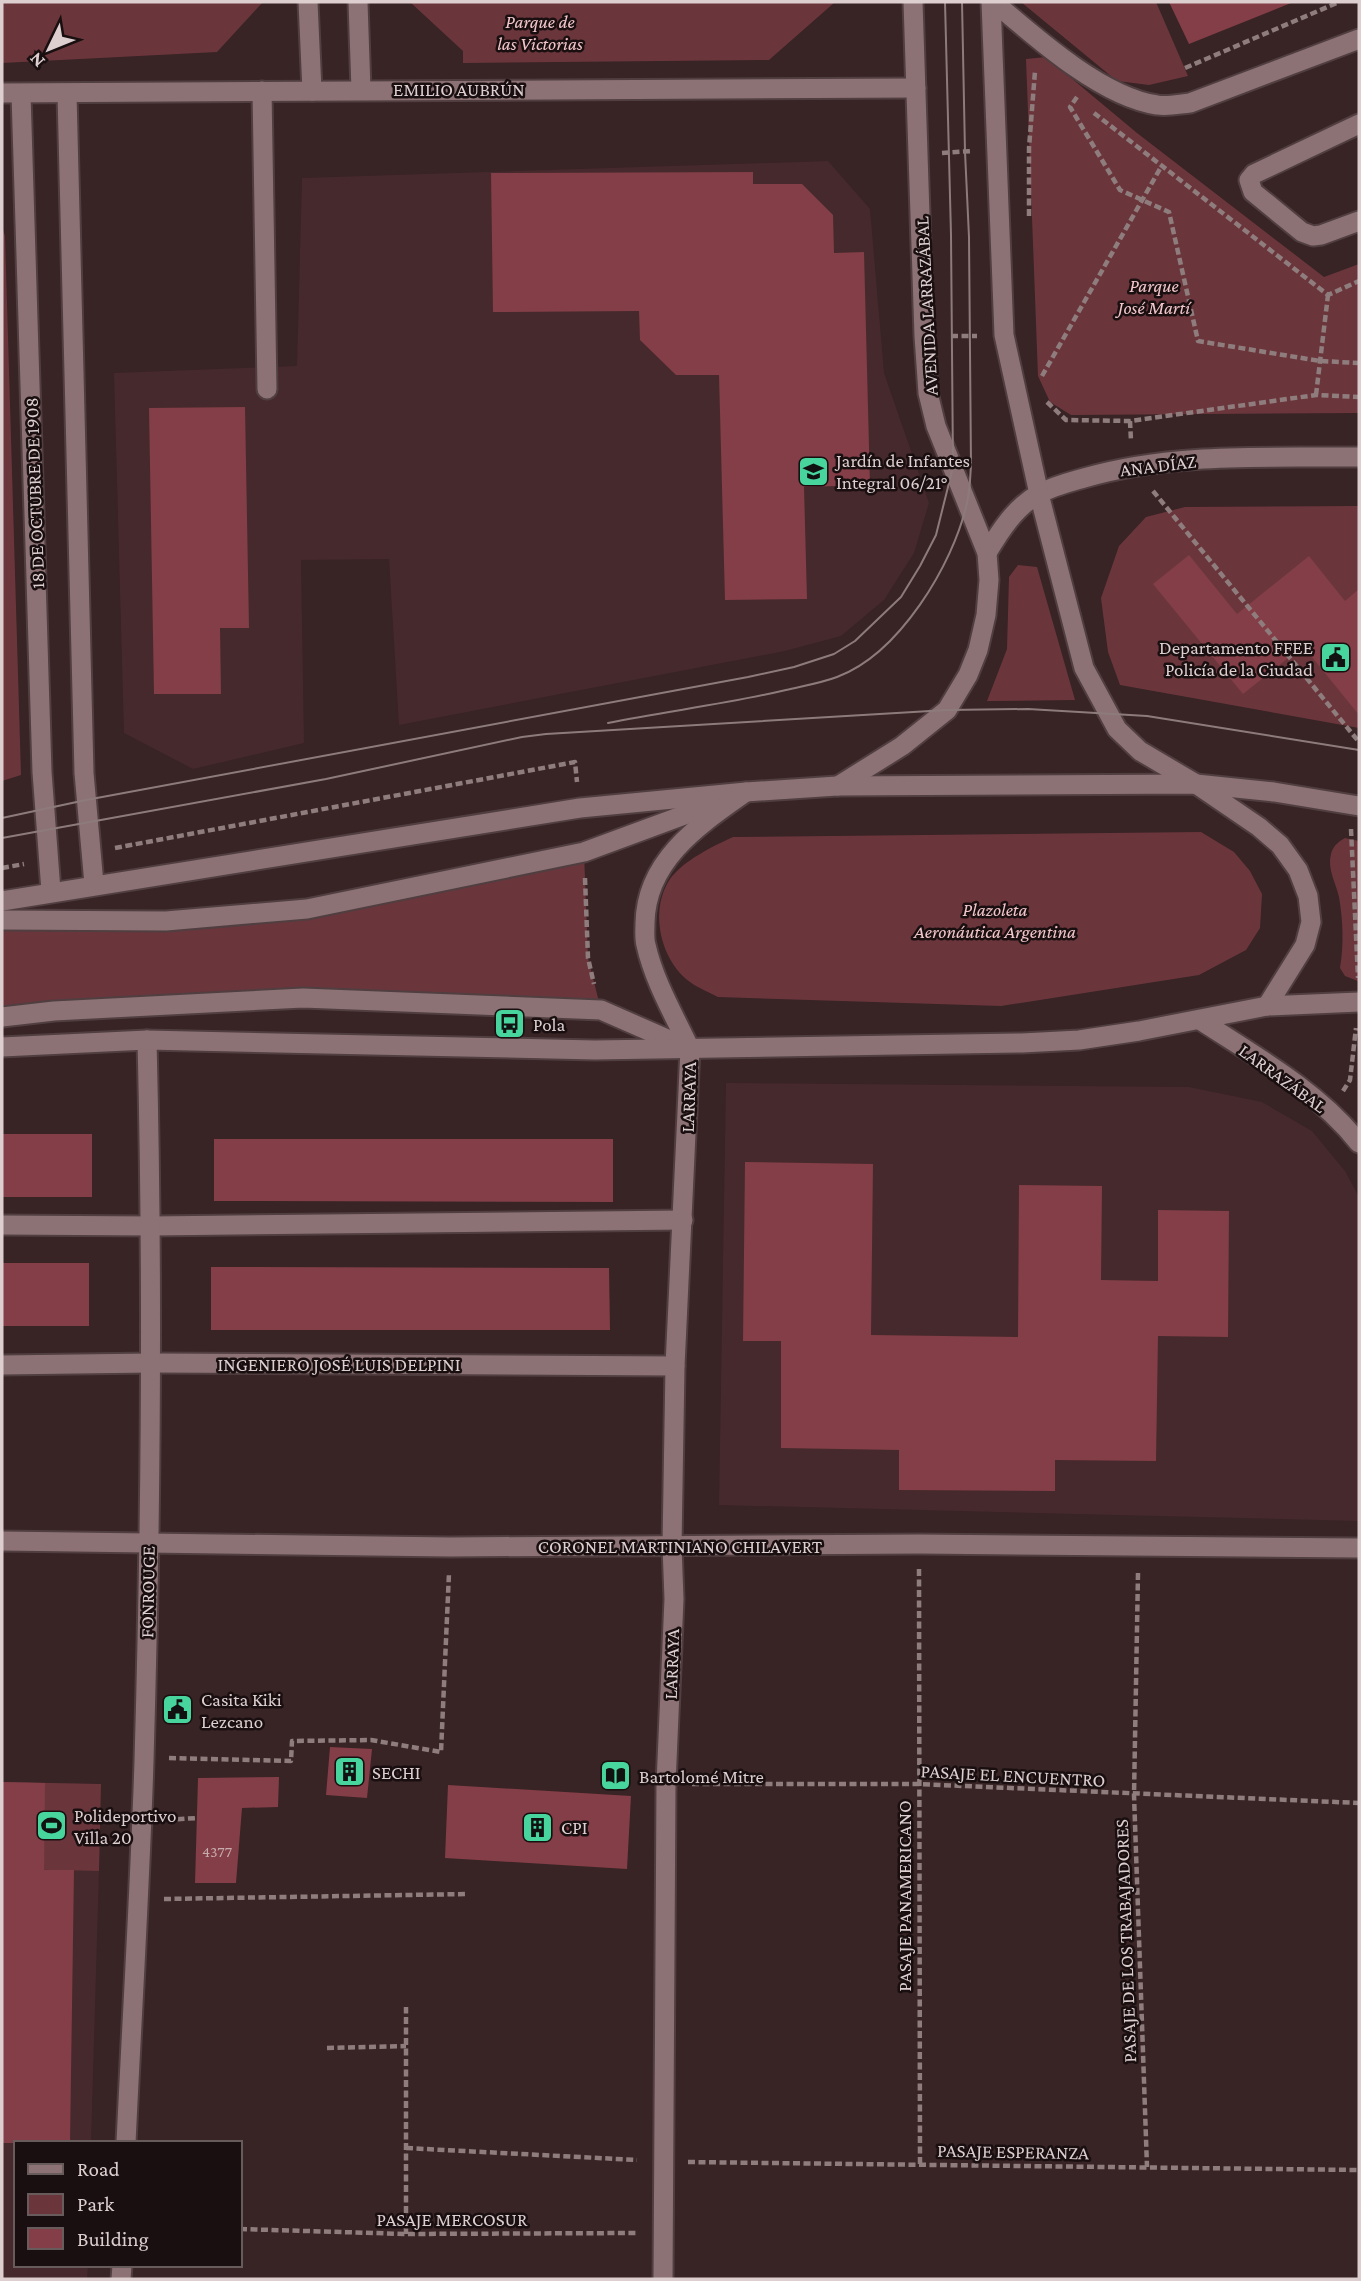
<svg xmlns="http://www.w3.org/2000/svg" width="1361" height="2281" font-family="'Crimson Pro',serif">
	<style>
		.built { fill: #46292c }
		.green { fill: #6a363c }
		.building { fill: #833e47 }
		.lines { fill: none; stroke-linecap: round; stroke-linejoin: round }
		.service-casing { stroke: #503e40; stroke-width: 23 }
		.minor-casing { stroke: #503e40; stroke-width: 23 }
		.tertiary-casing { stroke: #503e40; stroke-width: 23 }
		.secondary-casing { stroke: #503e40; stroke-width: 23 }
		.path { stroke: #8f7d7e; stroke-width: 4.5; stroke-dasharray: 7 3.5; stroke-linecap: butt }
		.service { stroke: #8c7274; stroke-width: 19 }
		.minor { stroke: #8c7274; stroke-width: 19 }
		.tertiary { stroke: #8c7274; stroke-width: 19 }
		.secondary { stroke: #8c7274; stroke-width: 19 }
		.tram { stroke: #8d7b7c; stroke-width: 2 }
		.labels { text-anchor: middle; stroke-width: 5; stroke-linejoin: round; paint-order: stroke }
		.number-label { font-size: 16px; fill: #c6aaad }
		.park-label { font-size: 19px; font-style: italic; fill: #f3c7ca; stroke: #190f10 }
		.street-label { font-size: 19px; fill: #ddcecf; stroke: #190f10 }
		.poi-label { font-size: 19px; fill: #ddcecf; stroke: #190f10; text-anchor: start }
	</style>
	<rect width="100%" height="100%" fill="#382325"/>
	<g class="built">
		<path d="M 828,161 L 870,209 L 884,373 L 929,503 L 914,553 L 884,600 L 841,636 L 785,651 L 399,725 L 389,559 L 301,560 L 304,743 L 193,769 L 124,733 L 114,373 L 297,366 L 302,178 Z"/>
		<path d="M 726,1083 L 1189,1087 L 1262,1102 L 1312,1131 L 1345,1171 L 1359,1197 L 1359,1521 L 719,1505 Z"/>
		<path d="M 2,1869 L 99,1871 L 91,2143 L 16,2143 L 16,2265 L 88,2265 L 87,2279 L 2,2279 Z"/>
	</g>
	<g class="green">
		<path d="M 2,2 L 263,2 L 217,52 L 2,63 Z"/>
		<path d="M 410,2 L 835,2 L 769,60 L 463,63 L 463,51 Z"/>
		<path d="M 1021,2 L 1156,2 L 1188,76 L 1149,85 L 1117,81 Z"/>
		<path d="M 1046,57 L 1137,133 L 1324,277 L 1359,264 L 1359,413 L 1071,415 L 1050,402 L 1038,376 L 1026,59 Z"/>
		<path d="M 2,226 L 5,236 L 21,775 L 2,781 Z"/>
		<path d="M 1359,506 L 1359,728 L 1120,685 L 1108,652 L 1101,598 L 1119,546 L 1146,517 L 1185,507 Z"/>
		<path d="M 1018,565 L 1037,567 L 1075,700 L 987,701 L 1007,649 L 1009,577 Z"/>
		<path d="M 1201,832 L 1234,852 L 1250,871 L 1262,894 L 1260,928 L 1246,950 L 1199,975 L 1001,1006 L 718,997 C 709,992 698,988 690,982 C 660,960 649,910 670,879 C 683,861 713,846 733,837 Z"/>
		<path d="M 1345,838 L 1359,841 L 1358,981 L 1345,976 L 1340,968 C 1344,945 1343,920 1339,897 C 1336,883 1327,869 1331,854 C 1333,846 1338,842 1345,838 Z"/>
		<path d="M 584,852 L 588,958 L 601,1010 L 302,998 L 2,1017 L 2,920 L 307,909 Z"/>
		<path d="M 2,1782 L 101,1784 L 99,1871 L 2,1869 Z"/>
	</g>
	<g class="building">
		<path d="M 1169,2 L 1291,2 L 1291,3 L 1189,44 Z"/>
		<path d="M 753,172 L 753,184 L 802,184 L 833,215 L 834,253 L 864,252 L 870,485 L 804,487 L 807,599 L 725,600 L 719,375 L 676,375 L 640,340 L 639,311 L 493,312 L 491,173 Z"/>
		<path d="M 245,407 L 249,628 L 220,628 L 221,694 L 154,694 L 149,408 Z"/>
		<path d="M 1189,555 L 1237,614 L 1309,556 L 1345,601 L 1359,589 L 1359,715 L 1303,646 L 1243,694 L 1153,584 Z"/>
		<rect x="2" y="1134" width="90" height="63"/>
		<path d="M 214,1139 L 613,1139 L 613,1202 L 214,1201 Z"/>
		<path d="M 745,1162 L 873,1164 L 871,1335 L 1018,1337 L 1019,1185 L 1102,1186 L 1101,1280 L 1158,1281 L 1158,1210 L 1229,1211 L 1228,1337 L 1158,1336 L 1156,1461 L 1055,1460 L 1055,1491 L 899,1490 L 899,1450 L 781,1448 L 781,1341 L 743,1341 Z"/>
		<rect x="2" y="1263" width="87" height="63"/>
		<path d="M 211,1267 L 609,1268 L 610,1330 L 211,1330 Z"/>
		<path d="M 330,1747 L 372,1749 L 367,1798 L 326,1795 Z"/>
		<path d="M 279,1777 L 278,1807 L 242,1808 L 236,1883 L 195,1883 L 198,1778 Z"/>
		<path d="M 2,1782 L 45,1783 L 44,1870 L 74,1870 L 70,2143 L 2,2143 Z"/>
		<path d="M 448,1785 L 631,1796 L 627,1869 L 445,1858 Z"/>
	</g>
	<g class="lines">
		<defs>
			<g id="service">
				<path d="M 308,2 L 312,91"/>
				<path d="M 358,2 L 361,90"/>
				<path d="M 262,91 L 267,389"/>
				<path d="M 1359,124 L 1254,174 L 1249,180 L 1253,192 L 1302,232 L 1313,236 L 1321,235 L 1359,221"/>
				<path d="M 2,920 L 166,921 L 307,909 L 584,852 L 733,797"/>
				<path d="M 2,1017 L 54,1011 L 303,998 L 601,1010 L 690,1049"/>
			</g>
			<g id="minor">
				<path d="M 994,2 C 1036,38 1102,97 1157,105 C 1168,107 1179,104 1190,103 L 1359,39"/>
				<path d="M 2,93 L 916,88"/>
				<path d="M 21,94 L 42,772 L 51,891"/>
				<path d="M 67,94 L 84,773 L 94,884"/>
				<path d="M 2,1225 L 152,1226 L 683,1220"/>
				<path d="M 2,1365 L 151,1363 L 675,1366"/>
				<path d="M 2,1541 L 450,1547 L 919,1544 L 1359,1548"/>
				<path d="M 126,2143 C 132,2015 140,1888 144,1761 C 151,1520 153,1280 147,1040"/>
				<path d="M 121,2279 L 122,2265"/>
				<path d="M 663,2279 L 666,1784 L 674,1599 L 672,1546 L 675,1366 L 690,1049"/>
			</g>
			<g id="tertiary">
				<path d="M 987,553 C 1000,531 1016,506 1039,494 C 1053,486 1070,482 1084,478 C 1173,452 1268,458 1359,457"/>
				<path d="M 1200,1020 C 1255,1056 1318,1091 1359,1143"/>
			</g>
			<g id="secondary">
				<path d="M 991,2 L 1004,335 L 1039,494 L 1084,668 L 1117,729 L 1140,751 L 1196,784 L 1259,827 L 1280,845 L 1298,870 L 1308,896 L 1311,922 L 1305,945 L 1267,1006"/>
				<path d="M 838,786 L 902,746 L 947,710 L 968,675 L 978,650 L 986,615 L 989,580 L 987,553 L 936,426 L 928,393 L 924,336 L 913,2"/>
				<path d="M 2,901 L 580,808 L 746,792 L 837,786 L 1196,784 L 1274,792 L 1359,806"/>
				<path d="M 2,1047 L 147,1040 L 595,1050 L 1022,1043 L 1079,1040 L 1139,1031 L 1267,1006 L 1359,1002"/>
				<path d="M 690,1049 C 674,1015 654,981 646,945 C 644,938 645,930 645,923 C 646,860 699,825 746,792"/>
			</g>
		</defs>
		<use href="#service" class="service-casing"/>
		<use href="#minor" class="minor-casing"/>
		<use href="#tertiary" class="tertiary-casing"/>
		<use href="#secondary" class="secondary-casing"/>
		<g class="path">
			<path d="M 1185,68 L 1339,2"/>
			<path d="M 1077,97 L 1070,107 L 1120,190 L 1169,212 L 1198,341 L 1320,361 L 1359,363"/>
			<path d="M 1094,113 L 1328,295 L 1359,281"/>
			<path d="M 942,153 L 972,151"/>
			<path d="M 1029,216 L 1029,148 L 1035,71"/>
			<path d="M 951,336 L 977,336"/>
			<path d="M 1042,376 L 1161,167"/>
			<path d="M 1316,395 L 1328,295"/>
			<path d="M 1047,402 L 1066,420 L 1130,421 L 1316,395 L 1359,397"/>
			<path d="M 1130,421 L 1131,441"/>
			<path d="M 1153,491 L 1359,742"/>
			<path d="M 1351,829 L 1358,978"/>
			<path d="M 115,848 L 575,762 L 577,782"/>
			<path d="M 2,868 L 24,864"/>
			<path d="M 585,878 L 588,958 L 594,984"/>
			<path d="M 1343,1091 L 1350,1080 L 1356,1028"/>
			<path d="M 919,1569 L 920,2164"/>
			<path d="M 1138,1573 L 1134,1795 L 1147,2167"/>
			<path d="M 169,1758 L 291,1761 L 292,1741 L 371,1740 L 441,1752 L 449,1573"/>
			<path d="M 692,1784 L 917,1784 L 1359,1803"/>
			<path d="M 167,1820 L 197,1818"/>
			<path d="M 164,1899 L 468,1894"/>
			<path d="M 327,2048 L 406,2046"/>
			<path d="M 406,2148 L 637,2160"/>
			<path d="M 688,2162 L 1359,2170"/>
			<path d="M 240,2229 L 406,2234 L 636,2233"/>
			<path d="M 406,2234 L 406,2007"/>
		</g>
		<use href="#service" class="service"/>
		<use href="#minor" class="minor"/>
		<use href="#tertiary" class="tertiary"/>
		<use href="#secondary" class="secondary"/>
		<g class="tram">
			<path d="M 608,723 C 667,711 727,704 786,690 C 803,686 821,683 837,677 C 899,654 953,565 967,503 C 970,491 970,478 971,466 L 969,237 L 965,152 L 962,2"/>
			<path d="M 2,818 L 86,800 L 748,677 L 794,667 L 834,654 L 855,641 L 901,597 L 920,566 L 936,535 L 953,467 L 951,235 L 945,2"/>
			<path d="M 2,838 L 326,779 L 522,737 L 546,734 L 947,710 L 1028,709 L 1147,716 L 1359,750"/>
		</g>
	</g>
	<defs>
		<symbol id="school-square" viewBox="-11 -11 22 22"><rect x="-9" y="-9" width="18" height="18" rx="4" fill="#47d49d" stroke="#190f10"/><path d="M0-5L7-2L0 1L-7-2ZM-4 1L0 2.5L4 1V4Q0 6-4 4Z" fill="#111"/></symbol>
		<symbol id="civic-square" viewBox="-11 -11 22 22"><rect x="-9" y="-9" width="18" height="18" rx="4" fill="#47d49d" stroke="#190f10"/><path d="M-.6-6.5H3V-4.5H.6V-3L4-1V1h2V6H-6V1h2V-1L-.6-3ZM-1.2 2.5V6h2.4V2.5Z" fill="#111"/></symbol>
		<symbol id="bus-square" viewBox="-11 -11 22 22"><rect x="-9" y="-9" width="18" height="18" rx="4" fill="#47d49d" stroke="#190f10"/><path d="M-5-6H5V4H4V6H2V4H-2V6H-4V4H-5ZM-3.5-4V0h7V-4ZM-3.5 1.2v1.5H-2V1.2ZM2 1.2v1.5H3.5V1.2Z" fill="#111"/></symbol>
		<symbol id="building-square" viewBox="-11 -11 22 22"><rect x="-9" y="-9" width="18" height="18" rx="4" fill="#47d49d" stroke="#190f10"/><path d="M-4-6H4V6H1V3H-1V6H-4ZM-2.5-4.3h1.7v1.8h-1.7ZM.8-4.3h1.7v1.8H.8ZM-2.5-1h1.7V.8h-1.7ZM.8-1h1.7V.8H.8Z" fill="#111"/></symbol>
		<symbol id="library-square" viewBox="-11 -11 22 22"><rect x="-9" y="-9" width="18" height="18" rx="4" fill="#47d49d" stroke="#190f10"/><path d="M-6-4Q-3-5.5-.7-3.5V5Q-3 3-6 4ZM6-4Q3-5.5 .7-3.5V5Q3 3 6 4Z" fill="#111"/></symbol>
		<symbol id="stadium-square" viewBox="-11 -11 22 22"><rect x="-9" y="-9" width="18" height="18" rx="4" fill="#47d49d" stroke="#190f10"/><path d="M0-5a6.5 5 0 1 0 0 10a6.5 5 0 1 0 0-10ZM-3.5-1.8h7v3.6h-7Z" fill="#111"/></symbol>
	</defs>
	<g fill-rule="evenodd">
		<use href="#school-square" x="796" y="454" width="35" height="35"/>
		<use href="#civic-square" x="1318" y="640" width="35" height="35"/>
		<use href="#bus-square" x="492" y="1006" width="35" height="35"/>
		<use href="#civic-square" x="160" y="1692" width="35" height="35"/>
		<use href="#building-square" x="332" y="1754" width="35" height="35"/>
		<use href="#library-square" x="598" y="1758" width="35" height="35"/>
		<use href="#stadium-square" x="34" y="1808" width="35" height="35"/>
		<use href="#building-square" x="520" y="1810" width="35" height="35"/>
	</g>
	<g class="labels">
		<g class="number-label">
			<text x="217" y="1857">4377</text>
		</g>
		<g class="park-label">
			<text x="540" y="28">Parque de<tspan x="540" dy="22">las Victorias</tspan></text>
			<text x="1154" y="292">Parque<tspan x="1154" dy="22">José Martí</tspan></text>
			<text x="995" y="916">Plazoleta<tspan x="995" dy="22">Aeronáutica Argentina</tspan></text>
		</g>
		<g class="street-label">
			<text x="459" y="96">EMILIO AUBRÚN</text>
			<text transform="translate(926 306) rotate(-93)" y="7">AVENIDA LARRAZÁBAL</text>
			<text transform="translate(1158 465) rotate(-7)" y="7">ANA DÍAZ</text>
			<text transform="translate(34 493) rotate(-92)" y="7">18 DE OCTUBRE DE 1908</text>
			<text transform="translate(1283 1078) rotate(36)" y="7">LARRAZÁBAL</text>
			<text transform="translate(688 1097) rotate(-88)" y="7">LARRAYA</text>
			<text x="339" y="1371">INGENIERO JOSÉ LUIS DELPINI</text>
			<text x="680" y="1553">CORONEL MARTINIANO CHILAVERT</text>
			<text transform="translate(147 1592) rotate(-89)" y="7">FONROUGE</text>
			<text transform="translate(671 1664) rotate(-88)" y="7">LARRAYA</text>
			<text transform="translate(1013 1775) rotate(3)" y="7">PASAJE EL ENCUENTRO</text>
			<text transform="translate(904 1896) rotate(-90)" y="7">PASAJE PANAMERICANO</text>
			<text transform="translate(1125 1941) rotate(-92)" y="7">PASAJE DE LOS TRABAJADORES</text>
			<text transform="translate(1013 2151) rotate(1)" y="7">PASAJE ESPERANZA</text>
			<text x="452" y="2226">PASAJE MERCOSUR</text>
		</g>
		<g class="poi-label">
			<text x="836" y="467">Jardín de Infantes<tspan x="836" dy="22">Integral 06/21°</tspan></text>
			<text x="1313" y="654" text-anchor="end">Departamento FFEE<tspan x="1313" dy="22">Policía de la Ciudad</tspan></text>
			<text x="533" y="1031">Pola</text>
			<text x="201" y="1706">Casita Kiki<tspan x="201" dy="22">Lezcano</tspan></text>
			<text x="372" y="1779">SECHI</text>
			<text x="639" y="1783">Bartolomé Mitre</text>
			<text x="74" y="1822">Polideportivo<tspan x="74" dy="22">Villa 20</tspan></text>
			<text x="561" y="1834">CPI</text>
		</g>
	</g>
	<rect width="1361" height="2281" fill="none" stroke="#ddcecf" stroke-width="7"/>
	<rect x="14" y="2141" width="228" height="126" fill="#190f10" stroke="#675b5c" stroke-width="2"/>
	<rect x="28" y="2164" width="35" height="10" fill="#8c7274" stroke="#675b5c" stroke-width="2"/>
	<text x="77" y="2176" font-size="21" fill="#ddcecf">Road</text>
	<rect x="28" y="2194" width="35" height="21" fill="#6a363c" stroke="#675b5c" stroke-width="2"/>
	<text x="77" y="2211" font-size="21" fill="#ddcecf">Park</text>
	<rect x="28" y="2228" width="35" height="21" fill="#833e47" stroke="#675b5c" stroke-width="2"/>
	<text x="77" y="2246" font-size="21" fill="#ddcecf">Building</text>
	<g transform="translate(49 49) rotate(227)" stroke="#190f10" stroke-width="5" paint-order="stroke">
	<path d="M0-5L12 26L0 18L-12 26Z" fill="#ddcecf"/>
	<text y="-10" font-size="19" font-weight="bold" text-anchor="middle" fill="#ddcecf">N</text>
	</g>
</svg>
